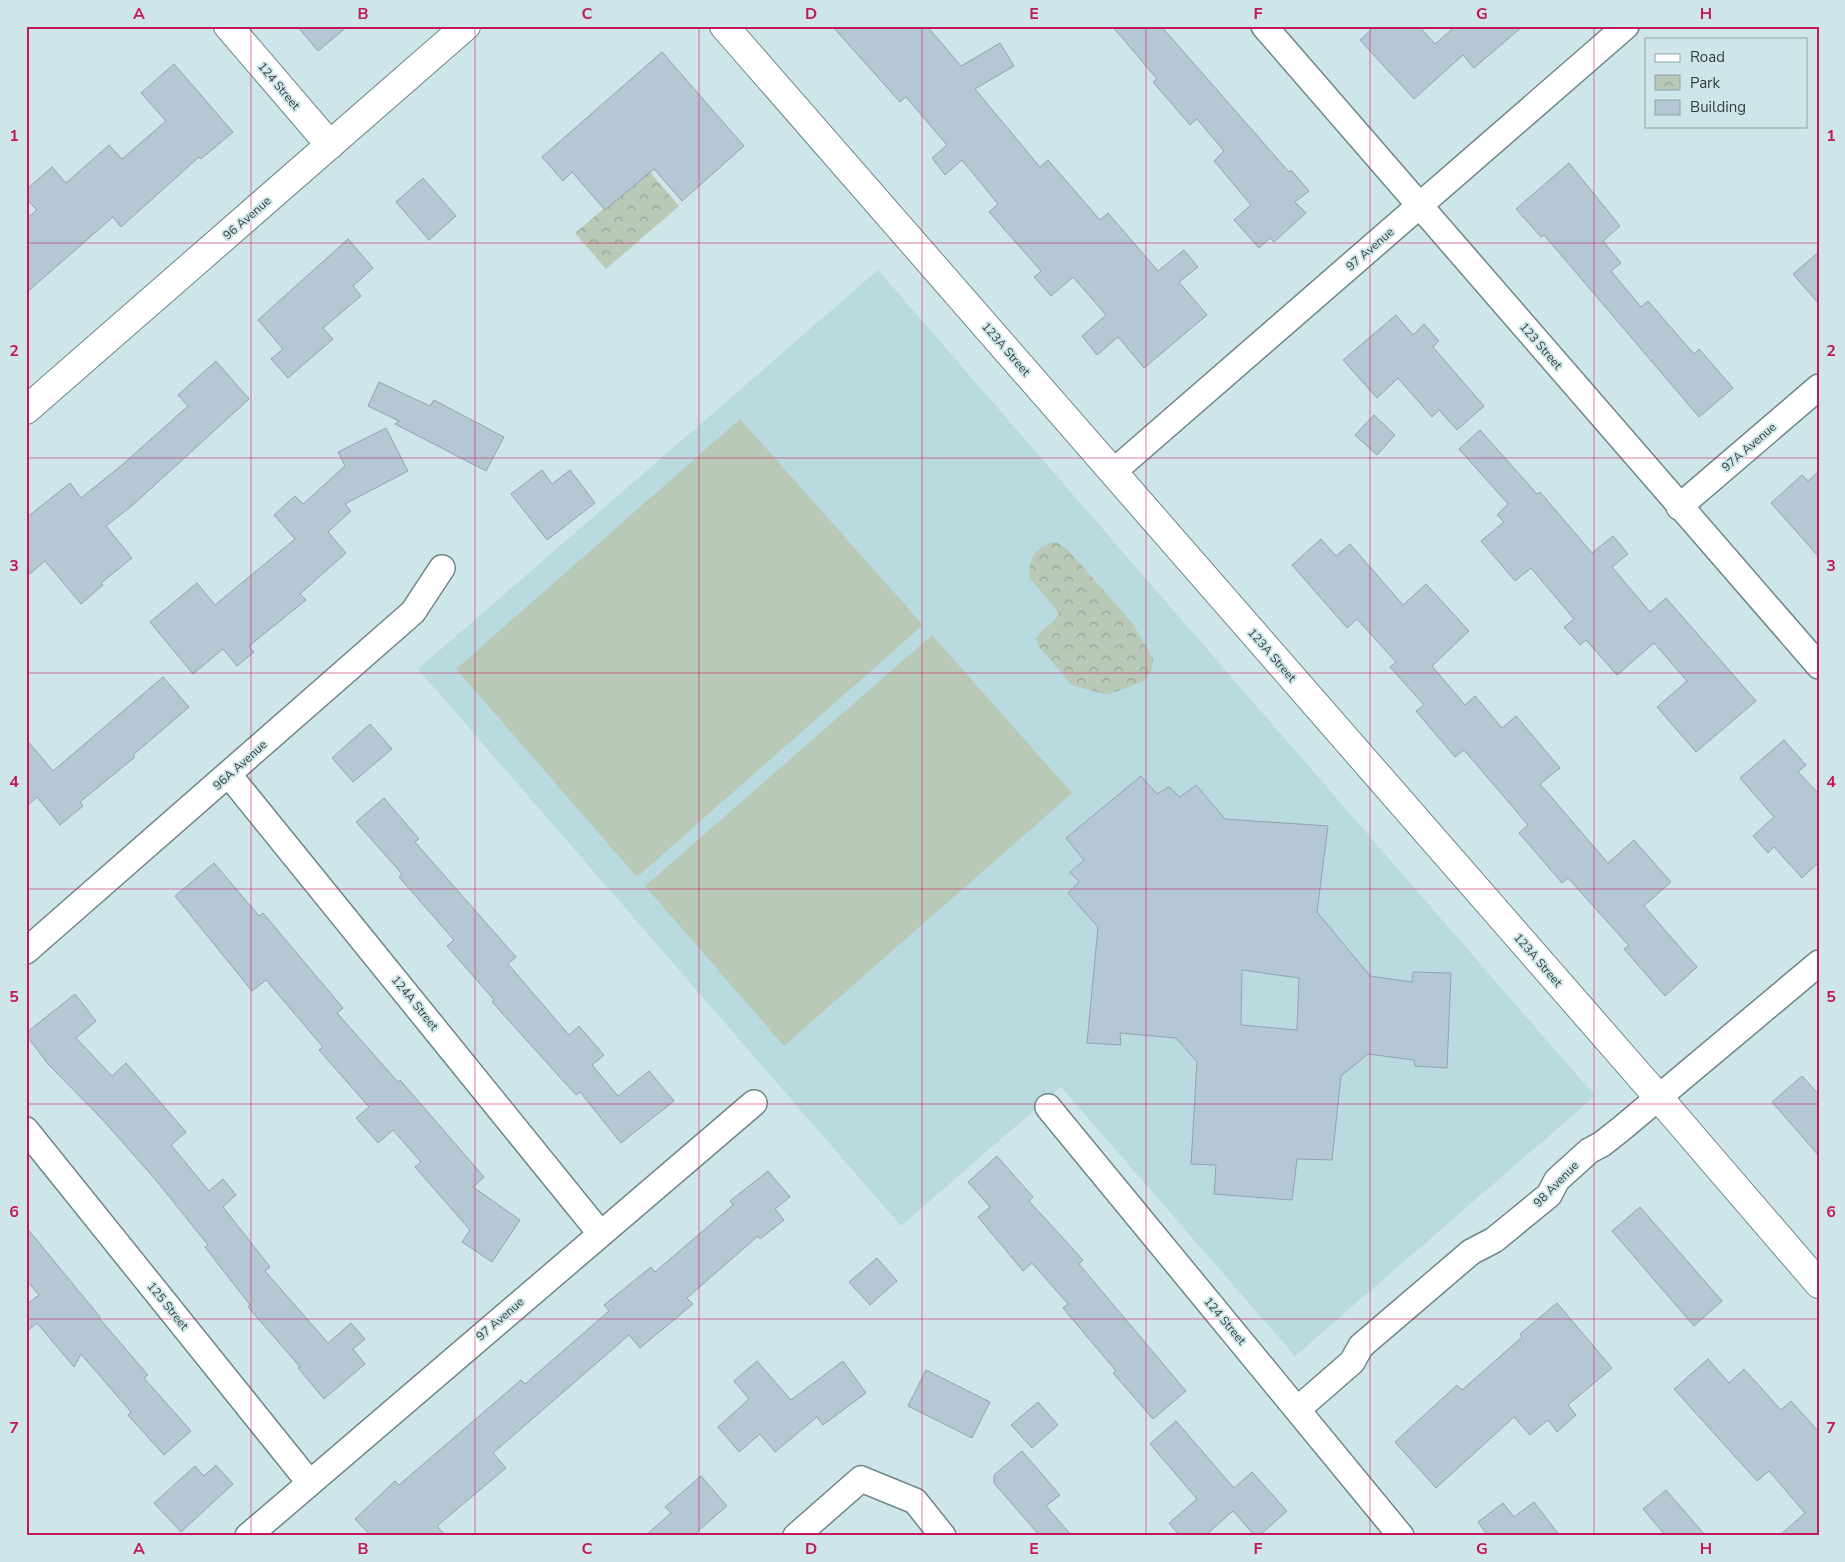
<svg xmlns="http://www.w3.org/2000/svg" width="1845" height="1562" font-family="'Nunito Sans',sans-serif">
	<style>
		.built { fill: #b9dadf }
		.park { fill: url(#park-crowns) }
		.pitch { fill: #b8c9b7 }
		.building { fill: #b6c7d4; stroke: #92a3af; fill-rule: evenodd }
		.lines { fill: none; stroke-linecap: round; stroke-linejoin: round }
		.street-casing { stroke: #708689; stroke-width: 28 }
		.secondary-casing { stroke: #708689; stroke-width: 30 }
		.street { stroke: #fff; stroke-width: 25 }
		.secondary { stroke: #fff; stroke-width: 28 }
		.grid { fill: none; stroke: #c2185b; stroke-width: 1; stroke-opacity: 0.55 }
		.labels { text-anchor: middle; stroke-width: 4; stroke-linejoin: round; paint-order: stroke }
		.street-label { font-size: 12px; fill: #343d3f; stroke: #cee6e9 }
		.neatline { fill: none; stroke: #c2185b; stroke-width: 2 }
		.grid-label { font-size: 16px; text-anchor: middle; font-weight: bold; fill: #c2185b }
	</style>
	<defs>
		<pattern id="park-crowns" width="20" height="18" patternUnits="userSpaceOnUse" patternTransform="scale(1.25)"><rect width="20" height="18" fill="#b8c9b7"/><path d="M2 6a3 3 0 1 1 6 0M12 15a3 3 0 1 1 6 0" fill="none" stroke="#96a496"/></pattern>
	</defs>
	<rect width="100%" height="100%" fill="#cee6e9"/>
	<path class="built" d="M 878,270 L 1595,1096 L 1295,1356 L 1061,1087 L 901,1226 L 418,669 Z"/>
	<g class="park">
		<path d="M 649,171 L 679,206 L 606,269 L 575,233 Z"/>
		<path d="M 1056,542 L 1068,550 L 1133,624 L 1153,659 L 1151,672 L 1142,682 L 1107,695 L 1072,685 L 1040,648 L 1036,639 C 1041,628 1055,624 1059,613 L 1029,577 C 1029,558 1036,545 1056,542 Z"/>
	</g>
	<g class="pitch">
		<path d="M 740,419 L 923,625 L 637,877 L 456,669 Z"/>
		<path d="M 932,635 L 1072,793 L 784,1046 L 645,886 Z"/>
	</g>
	<g class="building">
		<path d="M 297,26 L 348,26 L 318,51 Z"/>
		<path d="M 832,26 L 927,26 L 961,66 L 1000,43 L 1014,66 L 975,89 L 1040,167 L 1048,160 L 1100,220 L 1108,213 L 1158,271 L 1184,250 L 1198,267 L 1179,282 L 1207,315 L 1144,368 L 1118,337 L 1097,355 L 1082,336 L 1106,315 L 1073,277 L 1051,296 L 1034,277 L 1041,271 L 989,212 L 998,204 L 962,160 L 945,175 L 932,158 L 947,145 L 906,97 L 900,102 Z"/>
		<path d="M 1112,26 L 1161,26 L 1289,172 L 1291,170 L 1309,191 L 1295,202 L 1306,213 L 1274,242 L 1270,238 L 1259,248 L 1234,220 L 1251,205 L 1214,161 L 1224,151 L 1197,119 L 1190,125 L 1153,82 L 1157,79 Z"/>
		<path d="M 1375,26 L 1419,26 L 1435,44 L 1456,26 L 1523,26 L 1474,68 L 1463,55 L 1414,99 L 1360,40 Z"/>
		<path d="M 662,52 L 744,146 L 682,201 L 654,169 L 605,210 L 572,172 L 563,181 L 542,157 Z"/>
		<path d="M 174,64 L 233,132 L 201,159 L 199,157 L 121,227 L 113,217 L 26,293 L 26,219 L 37,210 L 26,199 L 26,190 L 52,167 L 66,183 L 109,145 L 122,159 L 166,121 L 141,93 Z"/>
		<path d="M 1569,163 L 1620,226 L 1603,241 L 1621,263 L 1611,271 L 1641,307 L 1648,301 L 1694,354 L 1699,349 L 1733,388 L 1699,417 L 1544,235 L 1541,237 L 1516,209 Z"/>
		<path d="M 423,178 L 456,216 L 429,240 L 396,202 Z"/>
		<path d="M 348,239 L 373,268 L 353,286 L 361,296 L 323,328 L 333,339 L 288,378 L 271,359 L 283,349 L 258,320 Z"/>
		<path d="M 1819,252 L 1819,304 L 1793,274 Z"/>
		<path d="M 1396,315 L 1413,335 L 1424,324 L 1439,341 L 1433,347 L 1484,406 L 1457,430 L 1439,410 L 1432,417 L 1398,378 L 1377,398 L 1343,360 Z"/>
		<path d="M 216,361 L 249,399 L 134,504 L 106,526 L 132,558 L 101,583 L 103,585 L 81,604 L 45,561 L 26,577 L 26,518 L 70,483 L 81,498 L 122,465 L 188,406 L 178,395 Z"/>
		<path d="M 379,382 L 430,406 L 434,400 L 504,437 L 486,471 L 395,424 L 399,421 L 368,406 Z"/>
		<path d="M 1374,415 L 1395,435 L 1377,455 L 1355,435 Z"/>
		<path d="M 386,428 L 408,471 L 345,504 L 351,511 L 328,532 L 346,553 L 300,594 L 306,600 L 249,646 L 254,652 L 237,666 L 223,649 L 193,674 L 150,622 L 197,583 L 215,605 L 295,539 L 274,515 L 295,496 L 303,504 L 345,466 L 338,452 Z"/>
		<path d="M 1480,430 L 1537,494 L 1540,492 L 1592,553 L 1613,536 L 1628,554 L 1612,567 L 1650,612 L 1666,598 L 1756,701 L 1696,752 L 1657,707 L 1687,681 L 1654,643 L 1617,675 L 1586,640 L 1580,645 L 1564,627 L 1574,619 L 1531,568 L 1515,581 L 1481,541 L 1504,522 L 1497,515 L 1508,504 L 1459,449 Z"/>
		<path d="M 542,470 L 552,484 L 570,470 L 595,503 L 547,540 L 511,494 Z"/>
		<path d="M 1819,471 L 1819,557 L 1771,503 L 1802,475 L 1808,481 Z"/>
		<path d="M 1321,539 L 1336,556 L 1350,544 L 1403,605 L 1426,584 L 1469,631 L 1432,666 L 1465,705 L 1475,696 L 1502,728 L 1516,716 L 1560,768 L 1540,784 L 1608,863 L 1634,840 L 1671,882 L 1644,906 L 1697,967 L 1665,996 L 1624,949 L 1629,946 L 1568,878 L 1562,883 L 1519,833 L 1528,825 L 1464,750 L 1455,757 L 1416,711 L 1424,705 L 1390,667 L 1396,662 L 1357,619 L 1347,628 L 1292,565 Z"/>
		<path d="M 163,677 L 189,707 L 133,755 L 135,757 L 80,802 L 83,806 L 60,825 L 37,797 L 26,807 L 26,739 L 53,771 Z"/>
		<path d="M 370,724 L 392,749 L 353,782 L 332,758 Z"/>
		<path d="M 1784,740 L 1806,765 L 1798,772 L 1819,794 L 1819,862 L 1802,878 L 1774,847 L 1768,853 L 1753,836 L 1774,817 L 1740,778 Z"/>
		<path d="M 1141,776 L 1157,794 L 1169,787 L 1180,797 L 1196,785 L 1225,819 L 1328,826 L 1317,912 L 1370,976 L 1412,982 L 1413,972 L 1451,973 L 1447,1068 L 1415,1066 L 1414,1060 L 1368,1054 L 1341,1076 L 1332,1160 L 1297,1159 L 1292,1200 L 1214,1194 L 1216,1165 L 1191,1164 L 1197,1062 L 1176,1038 L 1120,1033 L 1121,1045 L 1087,1043 L 1098,927 L 1068,893 L 1079,882 L 1070,872 L 1084,860 L 1066,838 ZM 1242,970 L 1299,978 L 1297,1030 L 1241,1025 Z"/>
		<path d="M 384,798 L 419,839 L 415,842 L 516,957 L 508,964 L 569,1035 L 579,1026 L 604,1055 L 592,1065 L 618,1096 L 649,1071 L 674,1101 L 621,1143 L 580,1092 L 576,1095 L 492,1002 L 494,1000 L 447,946 L 454,940 L 399,877 L 402,874 L 356,822 Z"/>
		<path d="M 214,863 L 259,916 L 263,913 L 343,1008 L 337,1013 L 398,1082 L 400,1080 L 484,1177 L 473,1187 L 520,1220 L 492,1262 L 462,1242 L 470,1230 L 415,1167 L 421,1162 L 393,1130 L 378,1143 L 356,1118 L 369,1107 L 319,1050 L 323,1047 L 266,980 L 252,991 L 175,896 Z"/>
		<path d="M 75,994 L 96,1021 L 76,1038 L 112,1076 L 126,1063 L 186,1132 L 171,1145 L 209,1191 L 223,1179 L 236,1195 L 223,1207 L 270,1267 L 265,1271 L 328,1343 L 351,1323 L 365,1339 L 353,1349 L 365,1364 L 324,1399 L 298,1368 L 300,1367 L 248,1307 L 250,1305 L 205,1247 L 208,1245 L 155,1179 L 102,1119 L 48,1064 L 26,1035 L 26,1033 Z"/>
		<path d="M 1802,1076 L 1819,1095 L 1819,1156 L 1772,1102 Z"/>
		<path d="M 997,1156 L 1033,1197 L 1029,1201 L 1083,1260 L 1079,1264 L 1186,1391 L 1153,1419 L 1113,1373 L 1116,1371 L 1063,1308 L 1068,1304 L 1032,1263 L 1023,1271 L 978,1217 L 990,1207 L 968,1182 Z"/>
		<path d="M 768,1171 L 790,1197 L 775,1209 L 784,1220 L 760,1239 L 758,1236 L 687,1298 L 693,1304 L 640,1348 L 629,1335 L 493,1453 L 506,1468 L 437,1526 L 446,1536 L 371,1536 L 355,1519 L 395,1481 L 399,1485 L 521,1380 L 525,1384 L 609,1311 L 604,1305 L 651,1267 L 655,1272 L 733,1205 L 730,1201 Z"/>
		<path d="M 1640,1207 L 1722,1301 L 1694,1326 L 1612,1231 Z"/>
		<path d="M 26,1227 L 100,1317 L 99,1318 L 148,1375 L 144,1378 L 191,1431 L 164,1455 L 128,1415 L 131,1412 L 81,1354 L 74,1367 L 37,1323 L 26,1332 L 26,1305 L 39,1295 L 26,1280 Z"/>
		<path d="M 877,1258 L 897,1281 L 870,1305 L 849,1282 Z"/>
		<path d="M 1557,1303 L 1612,1368 L 1568,1405 L 1576,1415 L 1557,1432 L 1548,1420 L 1530,1435 L 1514,1417 L 1436,1488 L 1395,1442 L 1457,1385 L 1462,1390 L 1522,1337 L 1520,1334 Z"/>
		<path d="M 1708,1359 L 1729,1383 L 1744,1369 L 1781,1410 L 1791,1401 L 1819,1432 L 1819,1536 L 1779,1536 L 1805,1513 L 1769,1471 L 1757,1481 L 1674,1389 Z"/>
		<path d="M 757,1361 L 791,1400 L 843,1361 L 866,1393 L 823,1425 L 817,1417 L 775,1452 L 760,1434 L 739,1452 L 718,1427 L 749,1399 L 734,1381 Z"/>
		<path d="M 926,1370 L 990,1402 L 972,1438 L 908,1406 Z"/>
		<path d="M 1038,1402 L 1058,1425 L 1032,1448 L 1011,1425 Z"/>
		<path d="M 1176,1421 L 1234,1488 L 1252,1472 L 1287,1511 L 1259,1536 L 1255,1536 L 1233,1511 L 1205,1536 L 1180,1536 L 1169,1523 L 1197,1499 L 1150,1444 Z"/>
		<path d="M 1022,1451 L 1060,1495 L 1046,1506 L 1072,1536 L 1040,1536 L 994,1483 L 994,1475 Z"/>
		<path d="M 216,1465 L 233,1484 L 181,1532 L 154,1503 L 195,1466 L 204,1476 Z"/>
		<path d="M 701,1476 L 727,1506 L 692,1536 L 645,1536 L 671,1513 L 665,1507 Z"/>
		<path d="M 1666,1490 L 1706,1536 L 1666,1536 L 1643,1509 Z"/>
		<path d="M 1534,1502 L 1560,1536 L 1488,1536 L 1478,1522 L 1503,1503 L 1514,1517 Z"/>
	</g>
	<g class="lines">
		<defs>
			<g id="street">
				<path d="M 1264,26 L 1819,666"/>
				<path d="M 1113,472 L 1626,26"/>
				<path d="M 1679,507 L 1819,387"/>
				<path d="M 229,775 L 600,1233"/>
				<path d="M 26,951 L 413,612 L 442,568"/>
				<path d="M 1048,1107 L 1401,1536"/>
				<path d="M 26,1130 L 309,1482"/>
				<path d="M 1298,1409 L 1352,1362 L 1361,1346 L 1471,1252 L 1494,1240 L 1549,1195 L 1557,1180 L 1589,1151 L 1602,1144 L 1621,1129 L 1819,963"/>
				<path d="M 248,1536 L 754,1103"/>
				<path d="M 796,1536 L 861,1479 L 915,1501 L 943,1536"/>
			</g>
			<g id="secondary">
				<path d="M 228,26 L 330,145"/>
				<path d="M 724,26 L 1659,1098 L 1819,1284"/>
				<path d="M 26,410 L 466,26"/>
			</g>
		</defs>
		<use href="#street" class="street-casing"/>
		<use href="#secondary" class="secondary-casing"/>
		<use href="#street" class="street"/>
		<use href="#secondary" class="secondary"/>
	</g>
	<path class="grid" d="M 251,26 L 251,1536M 475,26 L 475,1536M 699,26 L 699,1536M 922,26 L 922,1536M 1146,26 L 1146,1536M 1370,26 L 1370,1536M 1594,26 L 1594,1536M 26,243 L 1819,243M 26,458 L 1819,458M 26,673 L 1819,673M 26,889 L 1819,889M 26,1104 L 1819,1104M 26,1319 L 1819,1319"/>
	<g class="labels">
		<g class="street-label">
			<text transform="translate(279 86) rotate(50)" y="4">124 Street</text>
			<text transform="translate(247 218) rotate(-41)" y="4">96 Avenue</text>
			<text transform="translate(1370 249) rotate(-41)" y="4">97 Avenue</text>
			<text transform="translate(1541 346) rotate(49)" y="4">123 Street</text>
			<text transform="translate(1006 349) rotate(49)" y="4">123A Street</text>
			<text transform="translate(1749 447) rotate(-41)" y="4">97A Avenue</text>
			<text transform="translate(1272 655) rotate(49)" y="4">123A Street</text>
			<text transform="translate(240 765) rotate(-42)" y="4">96A Avenue</text>
			<text transform="translate(1538 960) rotate(49)" y="4">123A Street</text>
			<text transform="translate(415 1003) rotate(51)" y="4">124A Street</text>
			<text transform="translate(1556 1184) rotate(-46)" y="4">98 Avenue</text>
			<text transform="translate(168 1306) rotate(51)" y="4">125 Street</text>
			<text transform="translate(500 1319) rotate(-41)" y="4">97 Avenue</text>
			<text transform="translate(1225 1321) rotate(50)" y="4">124 Street</text>
		</g>
	</g>
	<rect width="1845" height="1562" fill="none" stroke="#cee6e9" stroke-width="55"/>
	<rect x="1645" y="38" width="162" height="90" fill="#cee6e9" stroke="#90a2a5"/>
	<rect x="1655" y="54" width="25" height="8" fill="#ffffff" stroke="#90a2a5"/>
	<text x="1690" y="62" font-size="15" fill="#343d3f">Road</text>
	<rect x="1655" y="75" width="25" height="15" fill="url(#park-crowns)" stroke="#90a2a5"/>
	<text x="1690" y="88" font-size="15" fill="#343d3f">Park</text>
	<rect x="1655" y="100" width="25" height="15" fill="#b6c7d4" stroke="#90a2a5"/>
	<text x="1690" y="112" font-size="15" fill="#343d3f">Building</text>
	<rect x="28" y="28" width="1790" height="1506" class="neatline"/>
	<g class="grid-label">
		<text x="139" y="19">A</text>
		<text x="363" y="19">B</text>
		<text x="587" y="19">C</text>
		<text x="811" y="19">D</text>
		<text x="1034" y="19">E</text>
		<text x="1258" y="19">F</text>
		<text x="1482" y="19">G</text>
		<text x="1706" y="19">H</text>
		<text x="14" y="141">1</text>
		<text x="1831" y="141">1</text>
		<text x="14" y="356">2</text>
		<text x="1831" y="356">2</text>
		<text x="14" y="571">3</text>
		<text x="1831" y="571">3</text>
		<text x="14" y="787">4</text>
		<text x="1831" y="787">4</text>
		<text x="14" y="1002">5</text>
		<text x="1831" y="1002">5</text>
		<text x="14" y="1217">6</text>
		<text x="1831" y="1217">6</text>
		<text x="14" y="1433">7</text>
		<text x="1831" y="1433">7</text>
		<text x="139" y="1554">A</text>
		<text x="363" y="1554">B</text>
		<text x="587" y="1554">C</text>
		<text x="811" y="1554">D</text>
		<text x="1034" y="1554">E</text>
		<text x="1258" y="1554">F</text>
		<text x="1482" y="1554">G</text>
		<text x="1706" y="1554">H</text>
	</g>
</svg>
